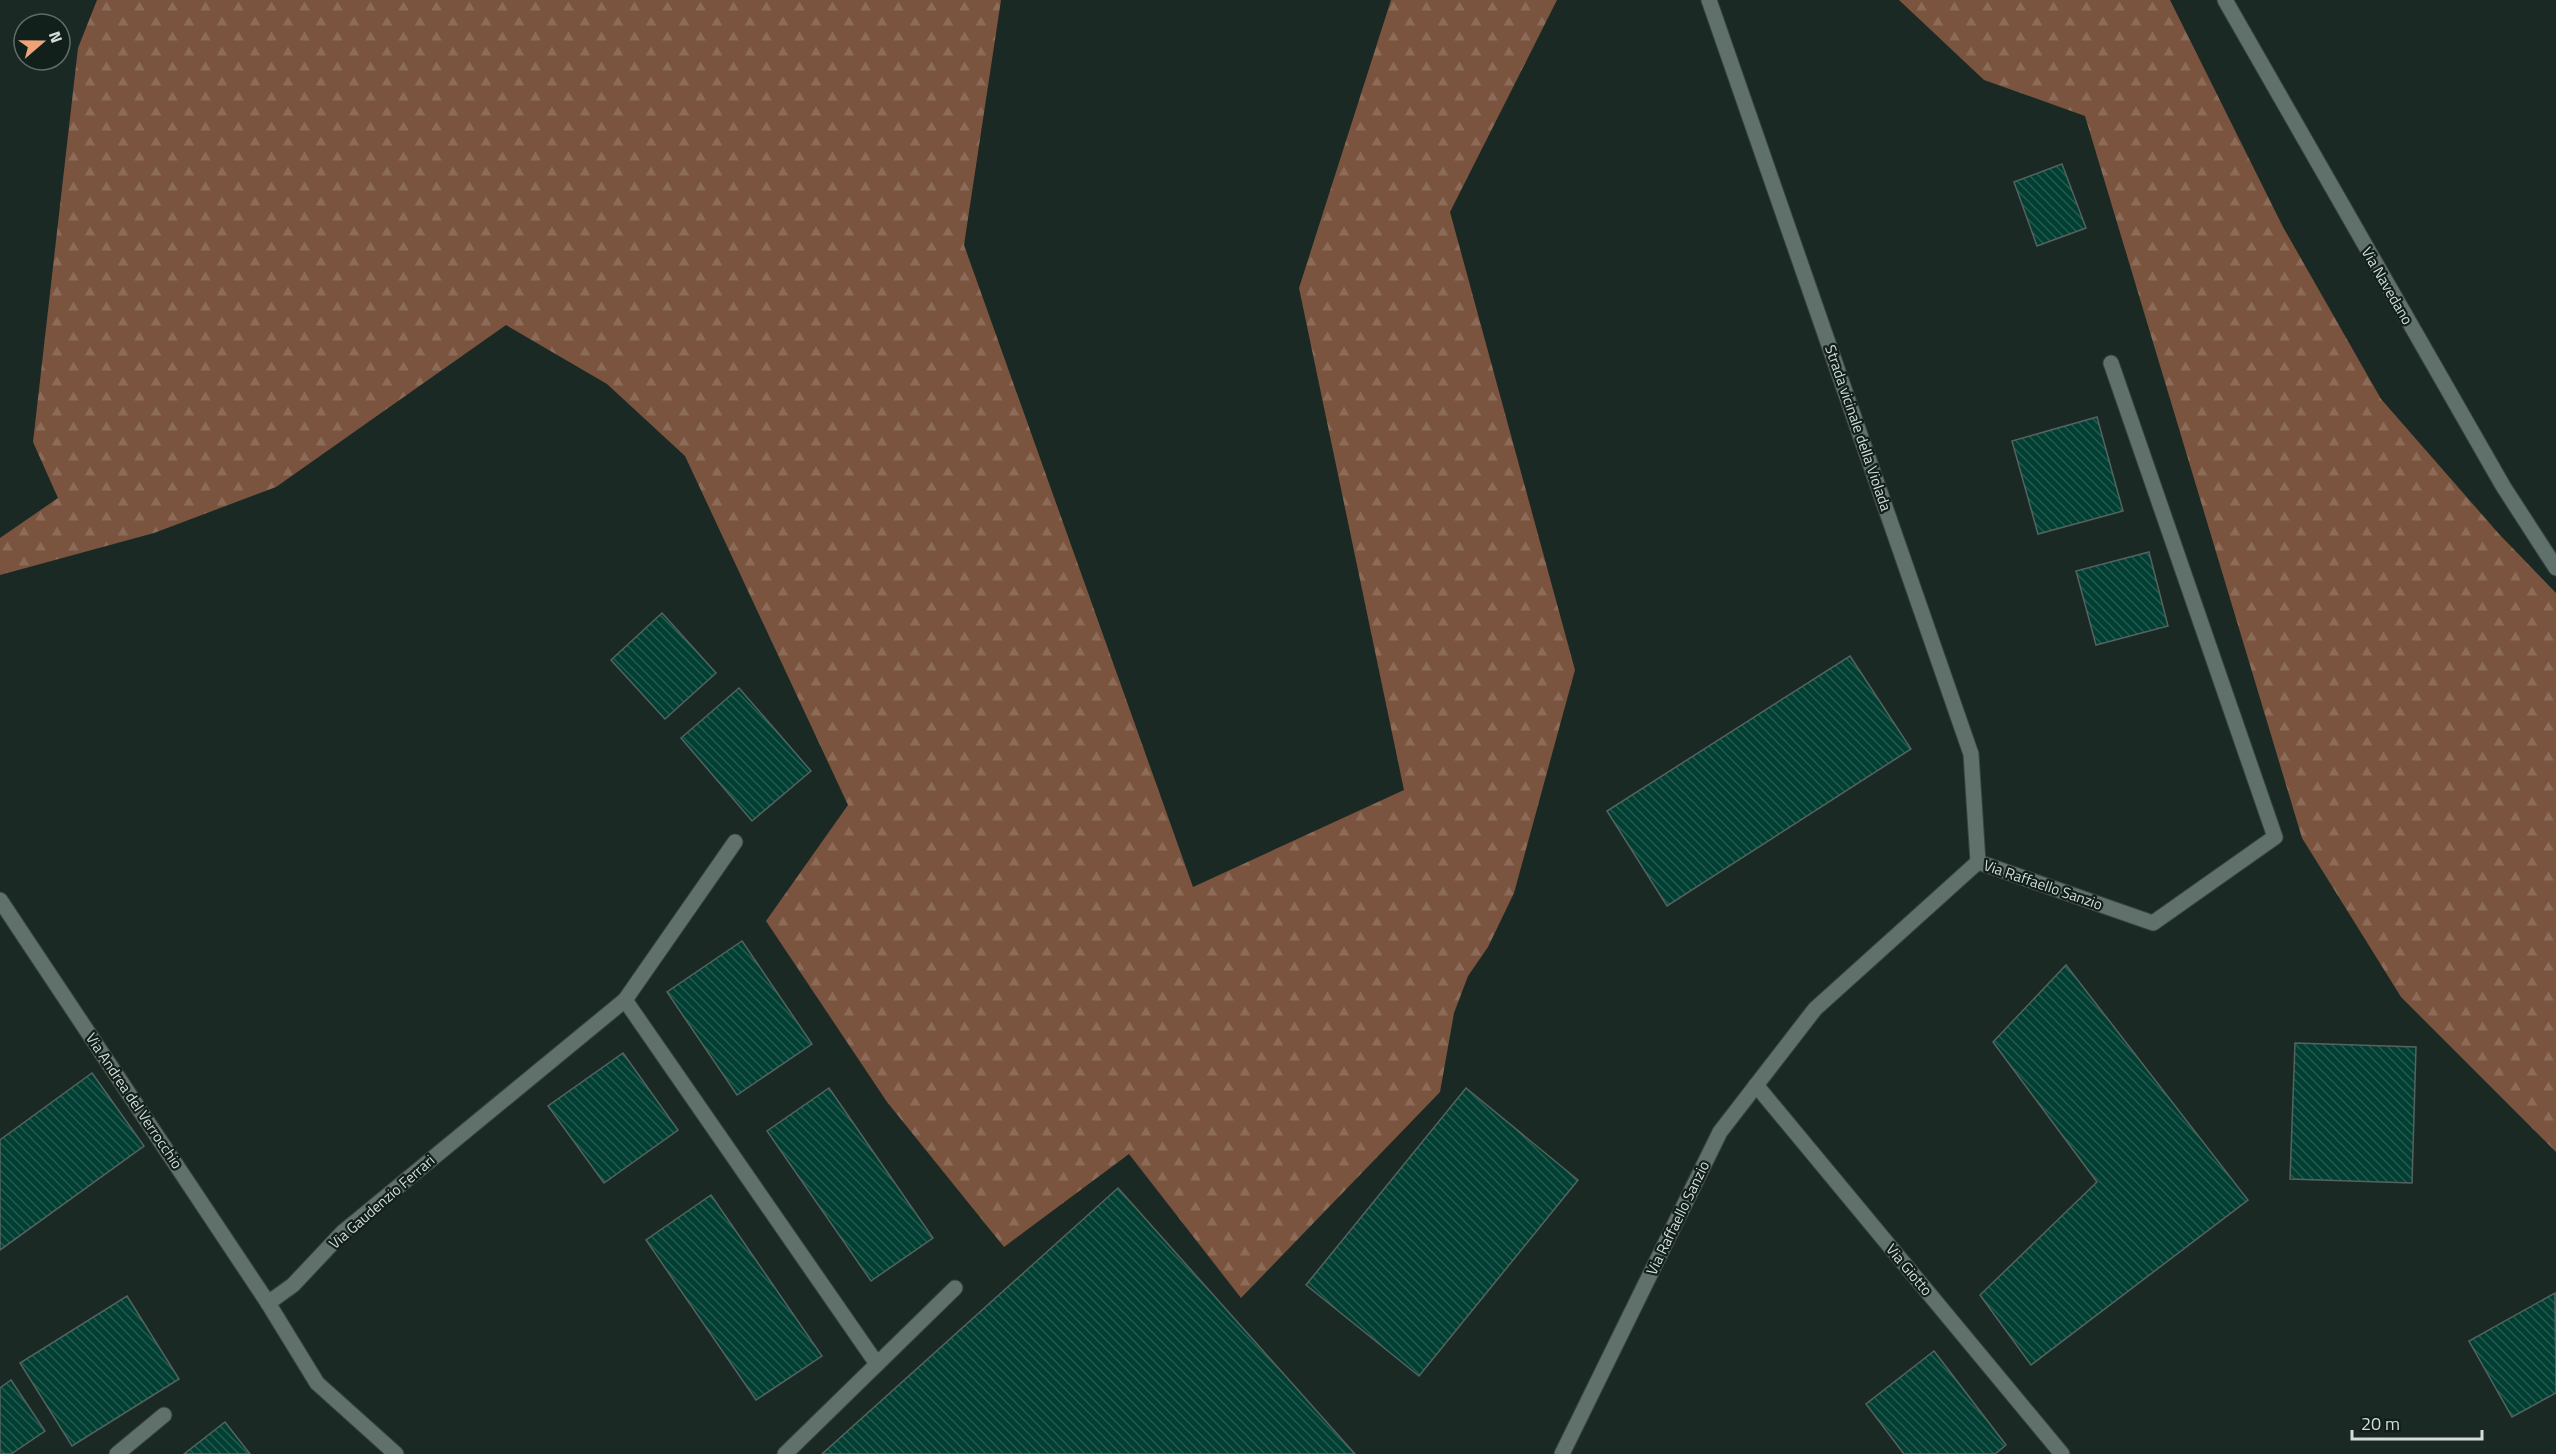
<svg xmlns="http://www.w3.org/2000/svg" width="2556" height="1454" font-family="'Titillium Web',sans-serif">
	<style>
		.forest { fill: url(#forest-firs) }
		.building { fill: url(#building-back-hatch); stroke: #54635f; stroke-width: 1.5 }
		.lines { fill: none; stroke-linecap: round; stroke-linejoin: round }
		.minor-casing { stroke: #37433f; stroke-width: 17 }
		.minor { stroke: #60706b; stroke-width: 15 }
		.labels { text-anchor: middle; stroke-width: 4.5; stroke-linejoin: round; paint-order: stroke }
		.street-label { font-size: 15px; fill: #d5dddb; stroke: #12201c }
	</style>
	<defs>
		<pattern id="forest-firs" width="22" height="20" patternUnits="userSpaceOnUse" patternTransform="scale(1.5)"><rect width="22" height="20" fill="#7a543e"/><path d="M5 1l3.5 6h-7zM16 11l3.5 6h-7z" fill="#8c6c59"/></pattern>
		<pattern id="building-back-hatch" width="6" height="6" patternUnits="userSpaceOnUse" patternTransform="scale(1.5)"><rect width="6" height="6" fill="#023f33"/><path d="M-1 5l2 2M0 0l6 6M5-1l2 2" fill="none" stroke="#265a50"/></pattern>
	</defs>
	<rect width="100%" height="100%" fill="#1b2925"/>
	<g class="forest">
		<path d="M 97,0 L 1001,0 L 964,245 L 1193,887 L 1404,790 L 1299,288 L 1391,0 L 1557,0 L 1450,212 L 1575,670 L 1514,893 L 1488,947 L 1468,976 L 1454,1013 L 1440,1092 L 1241,1298 L 1129,1154 L 1004,1247 L 887,1102 L 766,921 L 848,805 L 685,456 L 607,384 L 506,325 L 276,487 L 154,533 L 0,575 L 0,538 L 58,498 L 33,442 L 78,48 Z"/>
		<path d="M 1899,0 L 2170,0 L 2283,227 L 2381,399 L 2499,534 L 2556,593 L 2556,1152 L 2401,997 L 2302,838 L 2085,116 L 1984,80 Z"/>
	</g>
	<g class="building">
		<path d="M 2062,164 L 2086,228 L 2037,246 L 2014,182 Z"/>
		<path d="M 2097,417 L 2123,511 L 2038,534 L 2012,441 Z"/>
		<path d="M 2149,552 L 2168,626 L 2096,645 L 2076,571 Z"/>
		<path d="M 662,613 L 716,673 L 665,719 L 611,660 Z"/>
		<path d="M 1850,656 L 1911,749 L 1667,906 L 1607,811 Z"/>
		<path d="M 739,688 L 811,771 L 752,821 L 681,738 Z"/>
		<path d="M 742,941 L 812,1044 L 737,1095 L 667,992 Z"/>
		<path d="M 2066,965 L 2248,1200 L 2031,1365 L 1980,1295 L 2097,1182 L 1993,1042 Z"/>
		<path d="M 2295,1043 L 2416,1047 L 2412,1183 L 2290,1179 Z"/>
		<path d="M 623,1053 L 678,1130 L 604,1183 L 548,1106 Z"/>
		<path d="M 92,1073 L 144,1146 L 0,1250 L 0,1140 Z"/>
		<path d="M 829,1088 L 933,1238 L 871,1281 L 767,1131 Z"/>
		<path d="M 1466,1088 L 1578,1180 L 1419,1376 L 1306,1285 Z"/>
		<path d="M 1118,1188 L 1355,1454 L 822,1454 Z"/>
		<path d="M 711,1195 L 822,1356 L 756,1400 L 646,1240 Z"/>
		<path d="M 2555,1293 L 2556,1393 L 2512,1417 L 2469,1341 Z"/>
		<path d="M 127,1296 L 179,1379 L 72,1446 L 20,1363 Z"/>
		<path d="M 1934,1351 L 2006,1445 L 1995,1454 L 1904,1454 L 1866,1404 Z"/>
		<path d="M 11,1380 L 45,1431 L 11,1454 L 0,1454 L 0,1388 Z"/>
		<path d="M 225,1422 L 250,1454 L 184,1454 Z"/>
	</g>
	<g class="lines">
		<defs>
			<g id="minor">
				<path d="M 1709,0 L 1971,754 L 1978,862"/>
				<path d="M 2225,0 L 2503,486 L 2556,568"/>
				<path d="M 0,900 L 268,1303"/>
				<path d="M 625,1000 L 877,1364"/>
				<path d="M 1756,1085 L 2062,1454"/>
				<path d="M 117,1454 L 164,1415"/>
				<path d="M 396,1454 L 317,1383 L 268,1303 L 293,1285 L 343,1232 L 625,1000 L 735,842"/>
				<path d="M 785,1454 L 955,1288"/>
				<path d="M 1562,1454 L 1720,1132 L 1815,1009 L 1978,862 L 2153,923 L 2275,837 L 2111,363"/>
			</g>
		</defs>
		<use href="#minor" class="minor-casing"/>
		<use href="#minor" class="minor"/>
	</g>
	<g class="labels">
		<g class="street-label">
			<text transform="translate(2387 286) rotate(60)" y="5">Via Navedano</text>
			<text transform="translate(1858 428) rotate(71)" y="5">Strada vicinale della Violada</text>
			<text transform="translate(2043 885) rotate(19)" y="5">Via Raffaello Sanzio</text>
			<text transform="translate(134 1101) rotate(56)" y="5">Via Andrea del Verrocchio</text>
			<text transform="translate(382 1202) rotate(-41)" y="5">Via Gaudenzio Ferrari</text>
			<text transform="translate(1678 1218) rotate(-64)" y="5">Via Raffaello Sanzio</text>
			<text transform="translate(1909 1270) rotate(50)" y="5">Via Giotto</text>
		</g>
	</g>
	<g transform="translate(42 42) rotate(70)"><circle r="28" fill="#12201c" stroke="#606c68" stroke-width="1.5"/>
	<path d="M0-4.5L10 22L0 15L-10 22Z" fill="#efa378"/>
	<text y="-9" font-size="16" font-weight="bold" text-anchor="middle" fill="#d5dddb">N</text>
	</g>
	<path d="M2352 1430v9h130v-9" fill="none" stroke="#d5dddb" stroke-width="3"/>
	<text x="2361" y="1430" font-size="18" fill="#d5dddb" stroke="#12201c" stroke-width="4.5" paint-order="stroke">20 m</text>
</svg>
